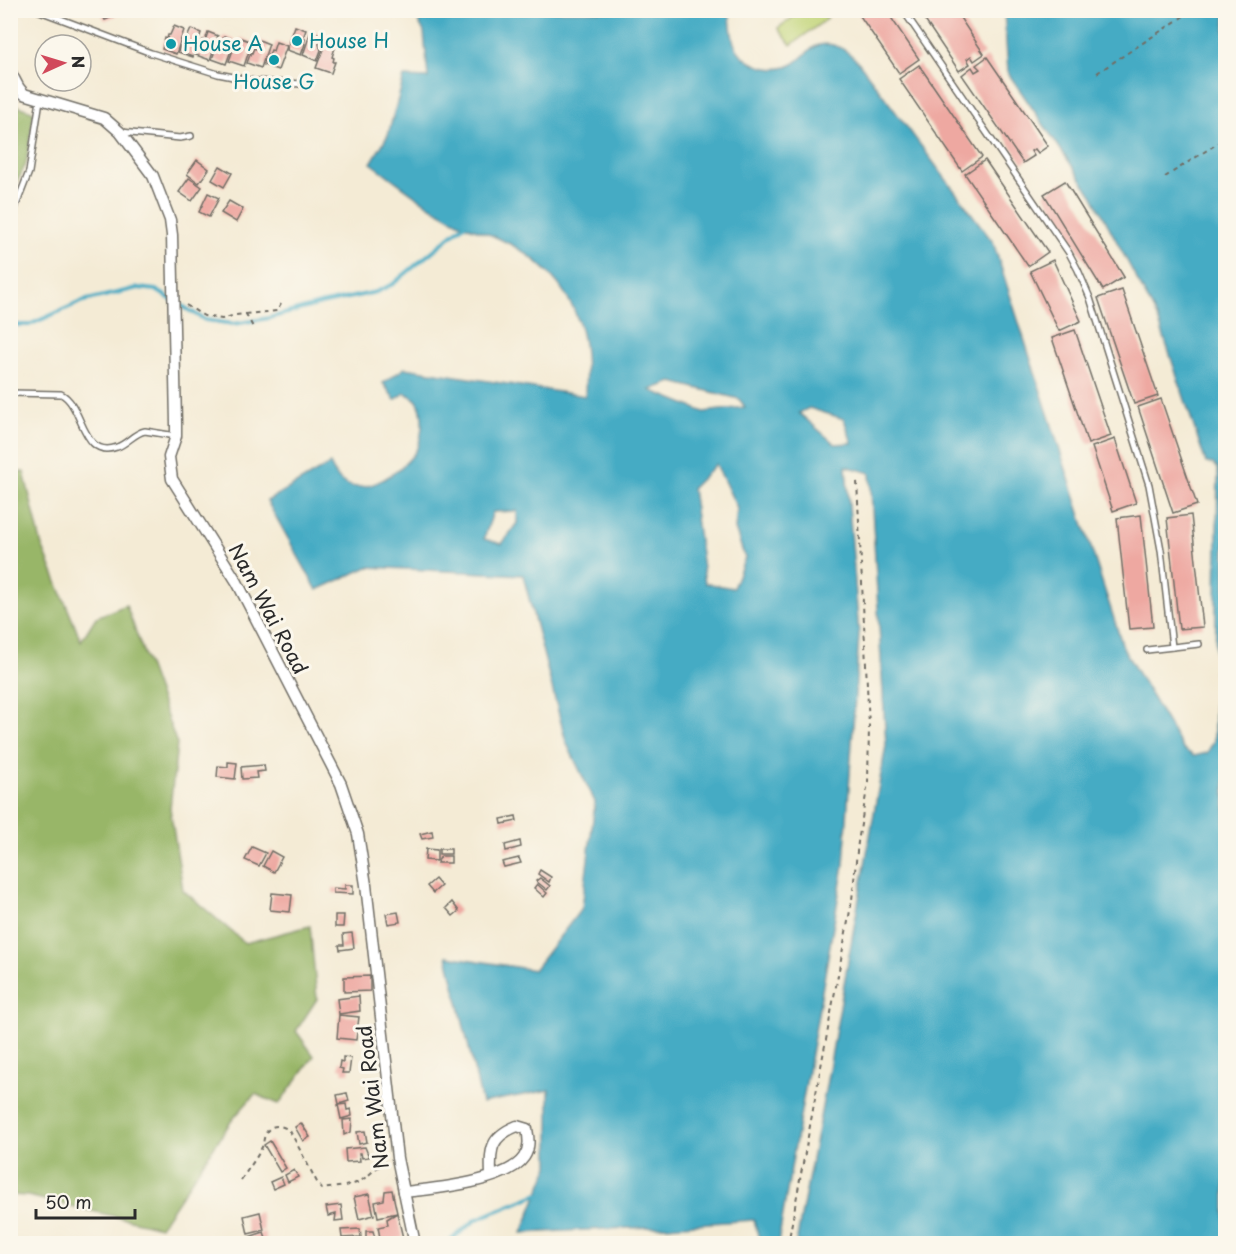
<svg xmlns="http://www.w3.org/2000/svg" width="1236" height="1254" font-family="'Playpen Sans',sans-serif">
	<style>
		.green { fill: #c1d477; stroke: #768051; stroke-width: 1.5 }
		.forest { fill: #98b668; stroke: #62704a; stroke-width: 1.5 }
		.water { fill: #44abc4; stroke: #386b78; stroke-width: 1.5; fill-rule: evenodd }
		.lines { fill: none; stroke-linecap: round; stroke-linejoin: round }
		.stream { stroke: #44abc4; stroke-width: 4 }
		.building { fill: #eea8a1 }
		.lane-casing { stroke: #716e66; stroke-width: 8 }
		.street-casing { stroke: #716e66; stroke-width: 13 }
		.path { stroke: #716e66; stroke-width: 2; stroke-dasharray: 4.5 4.5; stroke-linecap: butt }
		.lane { stroke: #fff; stroke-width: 5 }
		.street { stroke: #fff; stroke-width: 10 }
		.culture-dot { fill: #0f9aa8; stroke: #fbf7ec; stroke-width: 2 }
		.labels { text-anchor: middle; stroke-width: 6; stroke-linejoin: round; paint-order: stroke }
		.culture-label { font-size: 20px; fill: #0d838f; stroke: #fbf7ec; text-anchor: start }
		.street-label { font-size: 20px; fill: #2b2b2b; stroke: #fbf7ec }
	</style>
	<rect width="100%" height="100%" fill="#fbf7ec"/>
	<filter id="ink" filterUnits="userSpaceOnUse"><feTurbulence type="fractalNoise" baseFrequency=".0167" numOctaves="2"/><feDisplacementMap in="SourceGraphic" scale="12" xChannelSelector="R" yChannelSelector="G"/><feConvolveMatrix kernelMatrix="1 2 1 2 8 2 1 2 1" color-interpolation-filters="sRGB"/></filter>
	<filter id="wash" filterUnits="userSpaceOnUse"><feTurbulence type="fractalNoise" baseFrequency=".008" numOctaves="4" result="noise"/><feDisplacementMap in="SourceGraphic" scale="24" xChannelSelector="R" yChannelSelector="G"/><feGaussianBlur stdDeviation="1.35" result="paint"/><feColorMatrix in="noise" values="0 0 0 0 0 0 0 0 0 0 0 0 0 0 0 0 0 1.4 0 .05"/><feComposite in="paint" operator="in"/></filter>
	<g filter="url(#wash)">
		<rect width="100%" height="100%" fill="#f4ebd5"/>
		<path class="green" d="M 802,11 L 823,11 L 828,18 L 791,45 L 778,28 Z"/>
		<g class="forest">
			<path d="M 11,103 L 34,112 L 26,164 L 11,194 Z"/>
			<path d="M 11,472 L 24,472 L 41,543 L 81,641 L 96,617 L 126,605 L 177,744 L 170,808 L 183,890 L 245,943 L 310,926 L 317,999 L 296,1031 L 314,1056 L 279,1104 L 255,1094 L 232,1120 L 160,1227 L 28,1196 L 11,1195 Z"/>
		</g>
		<path class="water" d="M 413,11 L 729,11 C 731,21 731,33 734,43 C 743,65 773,75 793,64 C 802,59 810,47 819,45 C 836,41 849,52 859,63 L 993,242 L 1124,650 L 1183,749 L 1194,756 L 1207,753 L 1214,741 L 1218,469 L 1213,464 L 1206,463 L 1158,319 L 1092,195 L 1008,73 L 1004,11 L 1225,11 L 1225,1243 L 796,1243 L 826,1086 L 886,745 L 870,473 L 846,466 L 859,635 L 844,865 L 778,1243 L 760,1243 L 754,1220 L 652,1227 L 522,1233 L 549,1166 L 549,1090 L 482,1103 L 447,956 L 534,970 L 582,908 L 595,802 L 566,742 L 523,575 L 368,567 L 317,590 L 267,501 L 330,464 C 334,472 338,481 348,485 C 369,494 400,471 413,455 C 422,444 426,414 417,401 C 415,398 409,395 405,393 L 395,400 L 383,383 L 405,368 L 585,396 C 586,372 587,346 579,323 C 567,285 536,255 500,239 C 488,233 474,230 462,224 C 429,208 400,184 371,163 L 388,135 L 404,77 L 428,78 L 424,32 ZM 672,382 L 739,399 L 745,407 L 704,412 L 650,390 ZM 809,408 L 844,419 L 852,443 L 835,444 L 799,413 ZM 716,464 L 737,508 L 735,529 L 745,558 L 733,588 L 705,583 L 692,488 ZM 517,511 L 517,523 L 502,544 L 484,539 L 493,512 Z"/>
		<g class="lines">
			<g class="stream">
				<path d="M 10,325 L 29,325 L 83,301 L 138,288 L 156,290 L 205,320 L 234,324 L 269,318 L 320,304 L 376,292 L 393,284 L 464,225"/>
				<path d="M 446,1244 L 477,1219 L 538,1194"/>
			</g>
		</g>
		<g id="blocks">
			<g class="building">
				<path d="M 100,10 L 115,10 L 117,15 L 105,20 Z"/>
				<path d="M 856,10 L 886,10 L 919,59 L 899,73 Z"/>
				<path d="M 918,10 L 933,10 L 936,15 L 940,12 L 939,10 L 955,10 L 984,54 L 974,61 L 971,56 L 967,59 L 970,64 L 959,71 Z"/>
				<path d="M 174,26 L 184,30 L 176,54 L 162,49 L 165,38 L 167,39 L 168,35 L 170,35 Z"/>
				<path d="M 295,26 L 306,30 L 303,38 L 305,39 L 304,43 L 305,44 L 301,55 L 287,50 Z"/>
				<path d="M 191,29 L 201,33 L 193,57 L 178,52 L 182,41 L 184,42 L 185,38 L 187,38 Z"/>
				<path d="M 311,31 L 322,35 L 319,44 L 321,50 L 317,61 L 303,55 Z"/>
				<path d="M 208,32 L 218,36 L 210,60 L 196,55 L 200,44 L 201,44 L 203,40 L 205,41 Z"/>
				<path d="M 224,36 L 235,40 L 226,64 L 212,59 L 216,48 L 218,48 L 219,44 L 221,45 Z"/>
				<path d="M 241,38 L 252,42 L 244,66 L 229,61 L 233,50 L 235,51 L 236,47 L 238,47 Z"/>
				<path d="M 259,40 L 269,44 L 261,68 L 247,63 L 251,52 L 252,53 L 254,48 L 256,49 Z"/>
				<path d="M 276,42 L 287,46 L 278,70 L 264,65 L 268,54 L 269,55 L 271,50 L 273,51 Z"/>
				<path d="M 325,44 L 335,48 L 332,57 L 334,58 L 333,62 L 335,62 L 331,73 L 316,68 Z"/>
				<path d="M 987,57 L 1048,146 L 1038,153 L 1035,149 L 1031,151 L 1034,156 L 1023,163 L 962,75 L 972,67 L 975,72 L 980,69 L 976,65 Z"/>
				<path d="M 919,65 L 982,157 L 962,171 L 899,79 Z"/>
				<path d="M 197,160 L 209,169 L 199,183 L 187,174 Z"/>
				<path d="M 985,160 L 1048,252 L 1028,266 L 965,174 Z"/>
				<path d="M 220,166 L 232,173 L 224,187 L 212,180 Z"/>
				<path d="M 189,178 L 202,187 L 192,201 L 179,192 Z"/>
				<path d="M 1065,181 L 1124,277 L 1103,290 L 1044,194 Z"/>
				<path d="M 208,193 L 219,198 L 209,217 L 199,212 Z"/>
				<path d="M 229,201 L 243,209 L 236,222 L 221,213 Z"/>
				<path d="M 1053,260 L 1081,321 L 1059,331 L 1030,271 Z"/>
				<path d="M 1122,290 L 1158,396 L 1134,404 L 1098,298 Z"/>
				<path d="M 1075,330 L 1111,436 L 1088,444 L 1052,338 Z"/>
				<path d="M 1161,399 L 1197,505 L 1173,513 L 1138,407 Z"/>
				<path d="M 1115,439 L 1136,503 L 1113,511 L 1092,447 Z"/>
				<path d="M 1141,515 L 1153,627 L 1129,629 L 1117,518 Z"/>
				<path d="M 1191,515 L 1203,627 L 1179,629 L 1167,518 Z"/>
				<path d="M 228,762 L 237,763 L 235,779 L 217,777 L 218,766 L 228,767 Z"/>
				<path d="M 264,765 L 265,771 L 256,772 L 257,778 L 242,779 L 241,767 Z"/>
				<path d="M 516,816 L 517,821 L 502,824 L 501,819 Z"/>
				<path d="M 432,831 L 433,837 L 422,839 L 420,834 Z"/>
				<path d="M 520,841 L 521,847 L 506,851 L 505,845 Z"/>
				<path d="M 252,847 L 266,853 L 259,866 L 245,860 Z"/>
				<path d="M 426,849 L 437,850 L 437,861 L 425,860 Z"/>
				<rect x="439" y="849" width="12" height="5"/>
				<path d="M 271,851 L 282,857 L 274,872 L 263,866 Z"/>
				<path d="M 441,856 L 451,856 L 451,863 L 437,863 Z"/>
				<path d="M 519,858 L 521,863 L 504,867 L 502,862 Z"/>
				<path d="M 540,870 L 551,877 L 549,882 L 538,874 Z"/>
				<path d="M 540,878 L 550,886 L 547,890 L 536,881 Z"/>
				<path d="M 435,879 L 441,886 L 433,893 L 427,886 Z"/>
				<path d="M 537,884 L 547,893 L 544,897 L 534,888 Z"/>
				<path d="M 345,885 L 353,885 L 353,894 L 333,893 L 333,888 L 345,889 Z"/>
				<path d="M 272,893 L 292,895 L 290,912 L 270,910 Z"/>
				<path d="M 452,902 L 459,911 L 453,916 L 446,908 Z"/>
				<path d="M 398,912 L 400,922 L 388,924 L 386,914 Z"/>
				<path d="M 335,915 L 344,915 L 343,927 L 335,927 Z"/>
				<path d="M 352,933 L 354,948 L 340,950 L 339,945 L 344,945 L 343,934 Z"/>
				<path d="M 370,976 L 370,991 L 344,992 L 344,977 Z"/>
				<path d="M 359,996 L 360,1011 L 339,1014 L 337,999 Z"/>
				<path d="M 339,1015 L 359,1017 L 356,1040 L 337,1038 Z"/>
				<path d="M 343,1057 L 351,1058 L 349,1073 L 342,1073 L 343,1069 L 339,1068 L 340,1061 L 343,1062 Z"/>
				<path d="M 347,1093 L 349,1101 L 339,1104 L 337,1095 Z"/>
				<path d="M 346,1104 L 347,1110 L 351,1109 L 352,1116 L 341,1119 L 338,1105 Z"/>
				<path d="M 352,1119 L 351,1132 L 344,1135 L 343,1120 Z"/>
				<path d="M 301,1123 L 310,1137 L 303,1141 L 295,1127 Z"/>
				<path d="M 365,1131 L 367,1142 L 359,1144 L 357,1132 Z"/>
				<path d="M 270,1141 L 286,1168 L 280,1172 L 264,1145 Z"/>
				<path d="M 365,1147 L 369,1157 L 362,1158 L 361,1153 L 359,1153 L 360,1161 L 346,1162 L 345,1149 Z"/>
				<path d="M 294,1170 L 298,1177 L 288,1182 L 285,1175 Z"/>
				<path d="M 281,1177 L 284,1184 L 273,1189 L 270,1182 Z"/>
				<path d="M 392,1190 L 397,1213 L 403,1238 L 381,1243 L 378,1227 L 388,1225 L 387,1219 L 397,1213 L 378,1217 L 375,1202 L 384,1200 L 385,1191 Z"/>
				<path d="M 369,1194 L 374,1215 L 359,1219 L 354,1197 Z"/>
				<path d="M 341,1205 L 343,1220 L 335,1221 L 336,1214 L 328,1216 L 326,1207 Z"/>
				<path d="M 260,1212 L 264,1230 L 248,1234 L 244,1216 Z"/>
				<path d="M 360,1229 L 361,1237 L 342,1238 L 341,1230 Z"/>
				<path d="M 366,1231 L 373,1231 L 375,1238 L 366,1240 Z"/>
				<path d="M 264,1232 L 268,1244 L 251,1244 L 249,1237 Z"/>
			</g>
		</g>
	</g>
	<g filter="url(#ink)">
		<use href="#blocks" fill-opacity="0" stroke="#716e66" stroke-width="1.5"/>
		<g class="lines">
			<defs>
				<g id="lane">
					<path d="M 37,10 L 151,53 L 218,74 L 254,81 L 302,84"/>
					<path d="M 903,10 L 1069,253 L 1078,270 L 1090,298 L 1149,485 L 1161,550 L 1172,647"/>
					<path d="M 121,132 L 180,138 L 191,136"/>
					<path d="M 10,216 L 13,213 L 29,172 L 40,100"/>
					<path d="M 10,393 L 61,394 C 84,405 81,460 117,447 C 127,444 134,433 145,431 L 176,436"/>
					<path d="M 1147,650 L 1199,644"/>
				</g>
				<g id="street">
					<path d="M 10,71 L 19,88 L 24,94 L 104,118 L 120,132 L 153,176 L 170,220 L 172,235 L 176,423 L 176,436 L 169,457 L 172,479 L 237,582 L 341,784 L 358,834 L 366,885 L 397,1158 L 415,1244"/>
					<path d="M 404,1192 C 432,1189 508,1182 524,1157 C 530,1148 529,1139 527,1129 L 517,1126 C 490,1137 490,1149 491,1176"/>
				</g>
			</defs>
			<use href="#lane" class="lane-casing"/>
			<use href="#street" class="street-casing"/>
			<g class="path">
				<path d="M 1097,73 L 1193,10"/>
				<path d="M 1165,177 L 1226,138"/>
				<path d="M 186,305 L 204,316 L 222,319 L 235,315 L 277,311 L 281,304"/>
				<path d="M 246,314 L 254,329"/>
				<path d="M 241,1180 C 248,1169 257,1158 262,1147 C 264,1143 263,1138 266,1133 C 271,1123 283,1125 290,1131 L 318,1184 L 322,1189 C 335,1187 351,1187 362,1180 C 371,1174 376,1167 386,1162"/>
				<path d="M 788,1244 L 852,900 L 858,842 L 868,783 L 869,726 L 857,481"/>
			</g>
			<use href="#lane" class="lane"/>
			<use href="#street" class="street"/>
		</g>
	</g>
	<g class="culture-dot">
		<circle cx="297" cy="41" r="6"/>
		<circle cx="171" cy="44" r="6"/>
		<circle cx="274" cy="60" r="6"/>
	</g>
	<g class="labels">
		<g class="culture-label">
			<text x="309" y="48">House H</text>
			<text x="183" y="51">House A</text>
			<text x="274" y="89" text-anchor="middle">House G</text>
		</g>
		<g class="street-label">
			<text transform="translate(268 609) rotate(62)" y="7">Nam Wai Road</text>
			<text transform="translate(373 1097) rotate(-97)" y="7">Nam Wai Road</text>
		</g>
	</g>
	<rect width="1236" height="1254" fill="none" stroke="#fbf7ec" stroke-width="36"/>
	<g transform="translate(63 63) rotate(86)"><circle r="28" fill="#fbf7ec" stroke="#a8a59f" stroke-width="1.5"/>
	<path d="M0-4.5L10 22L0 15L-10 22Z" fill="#d1495b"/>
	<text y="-9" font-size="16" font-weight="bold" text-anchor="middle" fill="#2b2b2b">N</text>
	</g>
	<path d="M36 1209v9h99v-9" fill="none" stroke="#2b2b2b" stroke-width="3"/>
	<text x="45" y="1209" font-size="18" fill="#2b2b2b" stroke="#fbf7ec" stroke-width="4.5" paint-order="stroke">50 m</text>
</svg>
